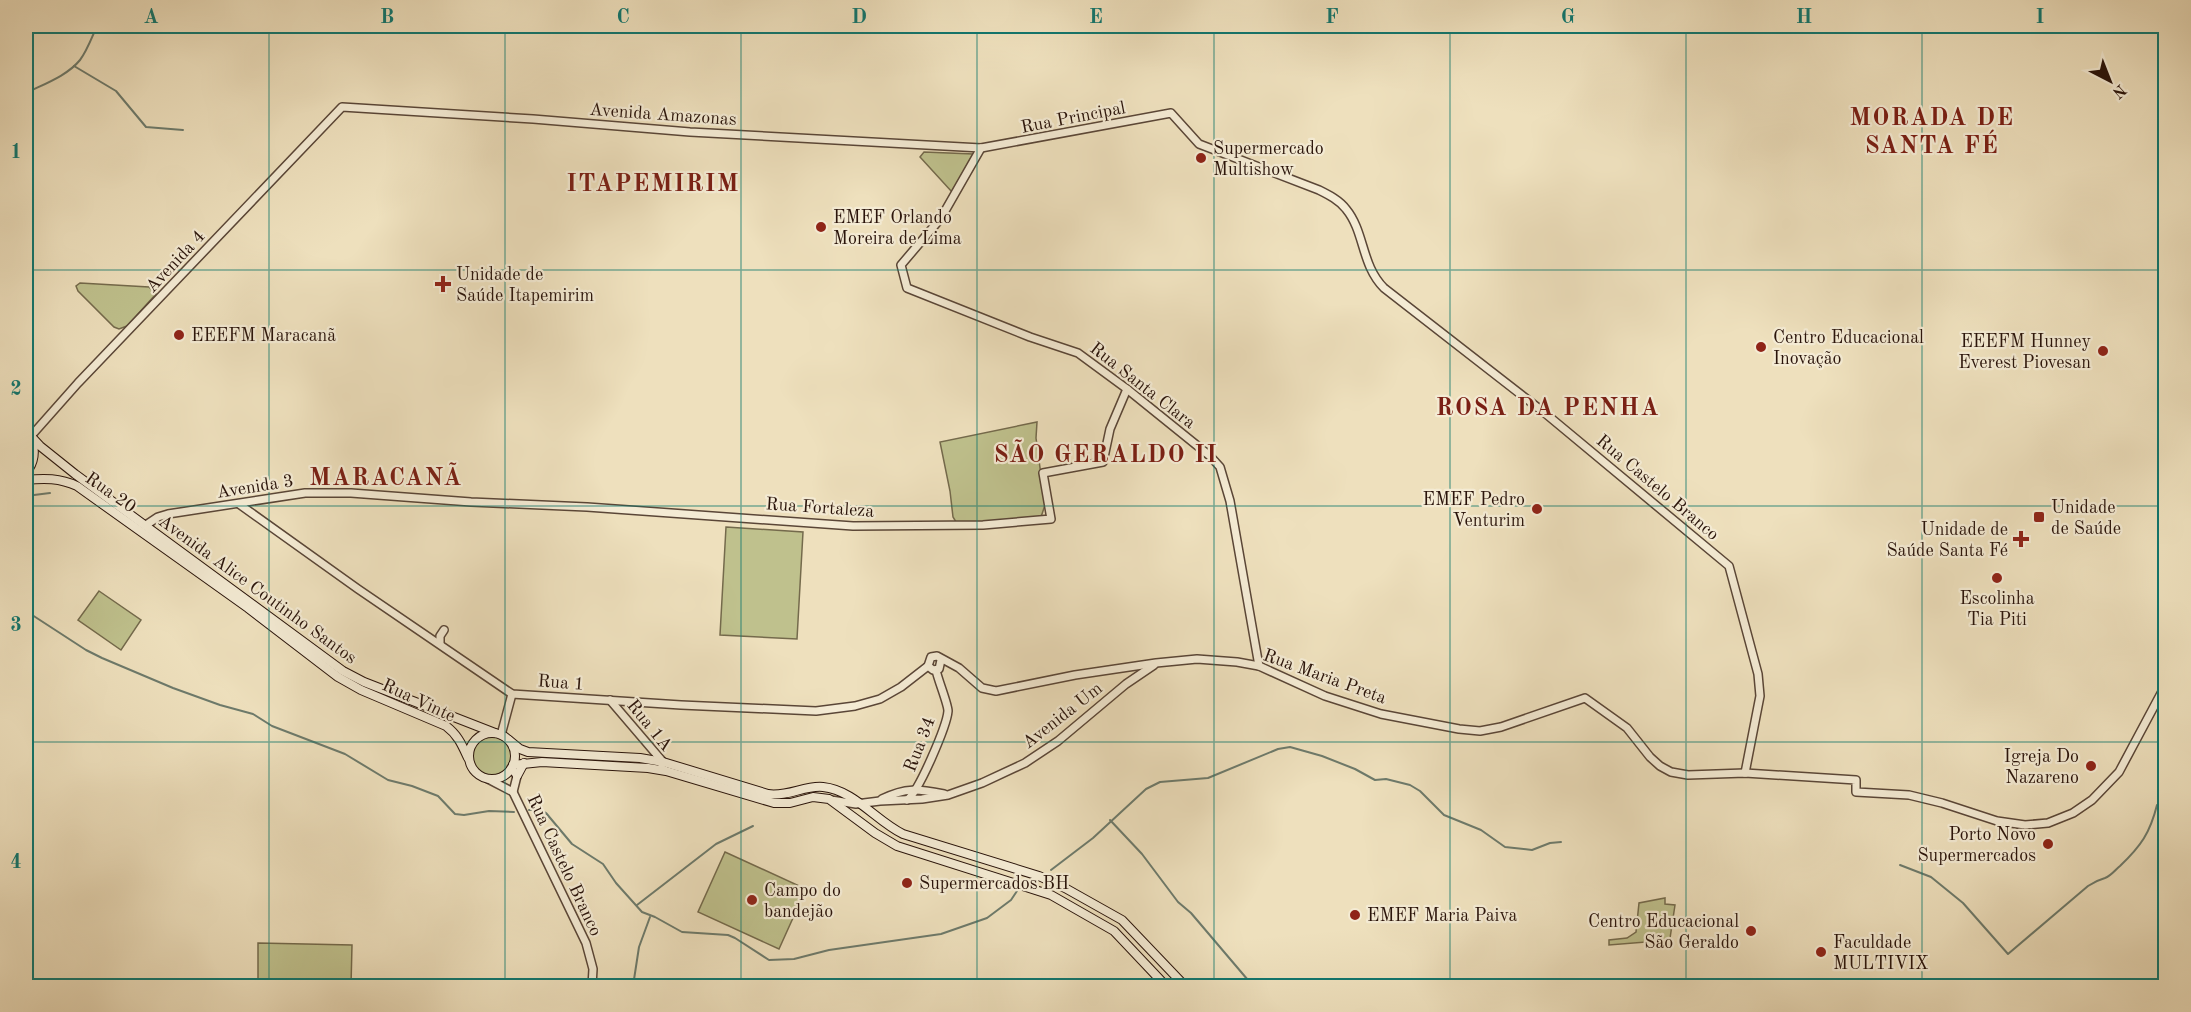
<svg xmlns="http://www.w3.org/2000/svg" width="2191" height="1012" font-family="'Old Standard TT',serif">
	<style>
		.green { fill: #bfc18d; stroke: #746a4c; stroke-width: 1.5 }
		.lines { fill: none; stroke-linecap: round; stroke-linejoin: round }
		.stream { stroke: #6d7a6b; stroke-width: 2 }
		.tertiary-casing { stroke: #5a4637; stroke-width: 10 }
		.secondary-casing { stroke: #29130a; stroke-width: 10 }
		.tertiary { stroke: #f4ebd4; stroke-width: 7 }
		.secondary { stroke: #f4ebd4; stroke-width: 8 }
		.grid { fill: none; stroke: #0f766e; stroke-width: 1.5; stroke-opacity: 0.55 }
		.poi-dot { fill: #8f2418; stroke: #f4ebd4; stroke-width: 2 }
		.labels { text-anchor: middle; stroke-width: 4.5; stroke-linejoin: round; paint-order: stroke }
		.street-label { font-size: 18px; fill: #29130a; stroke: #f4ebd4 }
		.poi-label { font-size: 18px; fill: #29130a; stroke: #f4ebd4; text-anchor: start }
		.district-label { font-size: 24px; font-weight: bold; letter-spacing: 1.5px; fill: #7a1f14; stroke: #f4ebd4 }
		.neatline { fill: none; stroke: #0f766e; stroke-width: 2 }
		.grid-label { font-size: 20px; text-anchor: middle; font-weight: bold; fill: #0f766e }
	</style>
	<rect width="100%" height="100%" fill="#eee0bd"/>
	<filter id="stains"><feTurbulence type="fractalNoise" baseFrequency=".00333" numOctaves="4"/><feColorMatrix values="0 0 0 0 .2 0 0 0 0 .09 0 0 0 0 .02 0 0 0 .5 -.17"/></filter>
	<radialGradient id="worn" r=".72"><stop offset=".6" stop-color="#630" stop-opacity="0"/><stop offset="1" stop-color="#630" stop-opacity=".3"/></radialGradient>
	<g class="green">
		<path d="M 924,152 L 973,154 L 952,192 L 920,157 Z"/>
		<path d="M 80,283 L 149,287 L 156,294 L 127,326 L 119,329 L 114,327 L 78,291 L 76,286 Z"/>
		<path d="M 1037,422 L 1036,438 L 1045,505 L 1041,517 L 1010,523 L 956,522 L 953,517 L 950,491 L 940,442 Z"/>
		<path d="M 726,527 L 803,532 L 797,639 L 720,635 Z"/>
		<path d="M 99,591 L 141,620 L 121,650 L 78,620 Z"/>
		<circle cx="491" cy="756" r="20"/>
		<path d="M 725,852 L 806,889 L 779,949 L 698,912 Z"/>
		<path d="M 1665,898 L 1665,904 L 1675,905 L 1669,945 L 1646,942 L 1609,945 L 1609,940 L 1627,938 L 1636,932 L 1639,903 Z"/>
		<path d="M 258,943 L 352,945 L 351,986 L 258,986 Z"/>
	</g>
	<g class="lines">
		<g class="stream">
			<path d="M 74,66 L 116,91 L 146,127 L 183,130"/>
			<path d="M 26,93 C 44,84 67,76 80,60 C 87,51 92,37 97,26"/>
			<path d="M 26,496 L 50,493"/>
			<path d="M 26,611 L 86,650 L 102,658 L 173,688 L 220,705 L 253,714 L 272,726 L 345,754 L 388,780 L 412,786 L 438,796 L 455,814 L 464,815 L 489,811 L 514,812"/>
			<path d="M 529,810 L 539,809 L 546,813 L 572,844 L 603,864 L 616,883 L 642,912 L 655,917 L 682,932 L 728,935 L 735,938 L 769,960 L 794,959 L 829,950 L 941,934 L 987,918 L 1011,900 L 1017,891"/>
			<path d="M 1110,820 L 1142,854 L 1178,902 L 1191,913 L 1253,986"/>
			<path d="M 1900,865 L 1931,877 L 1963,903 L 2008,954 L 2088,886 C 2094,882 2098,880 2105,878 C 2111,876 2116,869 2120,866 C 2141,846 2150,833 2157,805"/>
			<path d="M 1051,870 L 1093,838 L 1146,789 L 1160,782 L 1208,778 L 1278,749 L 1290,747 L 1322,756 L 1355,769 L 1375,780 L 1386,779 L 1410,785 L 1420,791 L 1444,815 L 1481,830 L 1505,847 L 1532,850 L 1550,843 L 1561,842"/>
			<path d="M 637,905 L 716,844 L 753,826"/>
			<path d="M 633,986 L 639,947 L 650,917"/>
		</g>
		<defs>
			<g id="tertiary">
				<path d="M 981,148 L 941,218 L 901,265 L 907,288 L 1030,337 L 1078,353 L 1127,389 L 1210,456 L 1220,467 L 1230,501 L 1259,666"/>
				<path d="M 31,436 L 78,383 L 342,107 L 533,119 L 690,132 L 981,148 L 1171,113 L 1199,144 L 1319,190 C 1329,195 1339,200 1346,209 C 1365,232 1361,265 1384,288 L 1546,414 L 1729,566 L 1758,674 L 1760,696 L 1745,773"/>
				<path d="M 239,504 L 358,589 L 512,694 L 681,705 L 816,711 L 855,706 L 880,699 L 901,687 L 928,666"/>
				<path d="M 146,525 L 158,517 L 168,514 L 305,493 L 351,493 L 471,502 L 587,507 L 853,526 L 983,525 L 1051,519 L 1043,473 L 1103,462 L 1110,429 L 1127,389"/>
				<path d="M 440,643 L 440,636 L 444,630"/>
				<path d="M 941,660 L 939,669 L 933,670 L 928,666 L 931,657 L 937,656 L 959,668 L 982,688 L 996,691 L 1075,675 L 1156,663 L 1197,659 L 1237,662 L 1259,666 L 1325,696 L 1381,714 L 1459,729 L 1480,731 L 1501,727 L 1585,698 L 1627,728 L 1650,757 L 1660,766 L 1671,772 L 1688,775 L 1745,773 L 1856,780 L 1856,792 L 1909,795 L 1942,803 L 1997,821 L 2025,825 L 2048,823 L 2073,813 L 2092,800 L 2119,772 L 2166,684"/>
				<path d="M 610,700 L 663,762 L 662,765"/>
				<path d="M 501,735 L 512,694"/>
				<path d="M 511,768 L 517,776 L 513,792"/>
				<path d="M 488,779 L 513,792 L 586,943 L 593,969 L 592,986"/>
				<path d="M 882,799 C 906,787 918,789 944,794"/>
				<path d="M 831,800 L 856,804 L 880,801 L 922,799 L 948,795 L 982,783 L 1025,763 L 1058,741 L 1126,684 L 1154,665"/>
				<path d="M 907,800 C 919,792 947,725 948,711 C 948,704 938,680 936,670"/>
			</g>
			<g id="secondary">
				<path d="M 26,431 L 40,446 L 75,474 L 343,671 L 364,682 L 495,733"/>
				<path d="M 26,473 C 34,463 36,451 31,438"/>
				<path d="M 26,480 C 44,478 60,478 77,486 L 248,608 L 338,677 L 361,690 L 446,726 C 458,735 462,745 468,758"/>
				<circle cx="492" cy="756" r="23"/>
				<path d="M 509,740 L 520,749 L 528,752 L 640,758 L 663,762 L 768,794 C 788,797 805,785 823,787 C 854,790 876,821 903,834 L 1039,876 L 1065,888 L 1122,920 L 1185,986"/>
				<path d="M 513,765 L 542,762 L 648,768 L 666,771 L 774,803 L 790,803 L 813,797 L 829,799 L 875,833 L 897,846 L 1051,895 L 1114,931 L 1166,986"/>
				<path d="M 517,776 L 524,763"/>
			</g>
		</defs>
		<use href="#tertiary" class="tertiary-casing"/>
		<use href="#secondary" class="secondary-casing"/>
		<use href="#tertiary" class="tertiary"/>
		<use href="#secondary" class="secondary"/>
	</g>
	<path class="grid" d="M 269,26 L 269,986M 505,26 L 505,986M 741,26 L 741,986M 977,26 L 977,986M 1214,26 L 1214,986M 1450,26 L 1450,986M 1686,26 L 1686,986M 1922,26 L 1922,986M 26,270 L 2166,270M 26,506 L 2166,506M 26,742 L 2166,742"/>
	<g class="poi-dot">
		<circle cx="1201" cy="158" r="6"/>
		<circle cx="821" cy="227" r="6"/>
		<path d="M440 275h6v6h6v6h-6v6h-6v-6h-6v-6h6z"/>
		<circle cx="179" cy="335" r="6"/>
		<circle cx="1761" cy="347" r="6"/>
		<circle cx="2103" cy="351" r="6"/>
		<circle cx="1537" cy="509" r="6"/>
		<rect x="2033" y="511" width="12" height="12" rx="3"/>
		<path d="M2018 530h6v6h6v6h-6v6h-6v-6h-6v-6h6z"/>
		<circle cx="1997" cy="578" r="6"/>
		<circle cx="2091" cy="766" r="6"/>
		<circle cx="2048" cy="844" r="6"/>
		<circle cx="907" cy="883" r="6"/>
		<circle cx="752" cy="900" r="6"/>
		<circle cx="1355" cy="915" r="6"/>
		<circle cx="1751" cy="931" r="6"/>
		<circle cx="1821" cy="952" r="6"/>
	</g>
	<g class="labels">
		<g class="street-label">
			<text transform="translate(663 114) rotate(4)" y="6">Avenida Amazonas</text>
			<text transform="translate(1073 117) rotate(-11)" y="6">Rua Principal</text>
			<text transform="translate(175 261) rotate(-47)" y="6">Avenida 4</text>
			<text transform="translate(1143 385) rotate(38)" y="6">Rua Santa Clara</text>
			<text transform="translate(255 486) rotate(-9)" y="6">Avenida 3</text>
			<text transform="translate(1658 487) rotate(40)" y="6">Rua Castelo Branco</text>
			<text transform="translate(111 492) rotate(35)" y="6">Rua 20</text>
			<text transform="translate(820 507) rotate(4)" y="6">Rua Fortaleza</text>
			<text transform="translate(258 589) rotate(36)" y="6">Avenida Alice Coutinho Santos</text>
			<text transform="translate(1325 676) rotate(20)" y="6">Rua Maria Preta</text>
			<text transform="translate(561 682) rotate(4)" y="6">Rua 1</text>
			<text transform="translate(419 700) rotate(25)" y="6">Rua Vinte</text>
			<text transform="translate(1062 715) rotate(-38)" y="6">Avenida Um</text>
			<text transform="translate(650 725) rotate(51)" y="6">Rua 1A</text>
			<text transform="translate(919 744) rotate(-69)" y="6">Rua 34</text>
			<text transform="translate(565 865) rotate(65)" y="6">Rua Castelo Branco</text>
		</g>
		<g class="poi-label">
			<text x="1213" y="154">Supermercado<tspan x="1213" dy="21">Multishow</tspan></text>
			<text x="833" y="223">EMEF Orlando<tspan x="833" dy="21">Moreira de Lima</tspan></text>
			<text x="456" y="280">Unidade de<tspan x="456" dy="21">Saúde Itapemirim</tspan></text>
			<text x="191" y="341">EEEFM Maracanã</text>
			<text x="1773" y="343">Centro Educacional<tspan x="1773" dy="21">Inovação</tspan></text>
			<text x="2091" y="347" text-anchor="end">EEEFM Hunney<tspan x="2091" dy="21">Everest Piovesan</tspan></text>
			<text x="1525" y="505" text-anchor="end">EMEF Pedro<tspan x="1525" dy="21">Venturim</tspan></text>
			<text x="2051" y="513">Unidade<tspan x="2051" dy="21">de Saúde</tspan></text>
			<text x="2008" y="535" text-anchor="end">Unidade de<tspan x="2008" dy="21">Saúde Santa Fé</tspan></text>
			<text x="1997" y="604" text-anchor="middle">Escolinha<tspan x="1997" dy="21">Tia Piti</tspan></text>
			<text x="2079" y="762" text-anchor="end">Igreja Do<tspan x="2079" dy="21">Nazareno</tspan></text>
			<text x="2036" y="840" text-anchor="end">Porto Novo<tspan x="2036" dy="21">Supermercados</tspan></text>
			<text x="919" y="889">Supermercados BH</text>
			<text x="764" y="896">Campo do<tspan x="764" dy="21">bandejão</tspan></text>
			<text x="1367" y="921">EMEF Maria Paiva</text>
			<text x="1739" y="927" text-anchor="end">Centro Educacional<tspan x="1739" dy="21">São Geraldo</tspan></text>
			<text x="1833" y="948">Faculdade<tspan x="1833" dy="21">MULTIVIX</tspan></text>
		</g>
		<g class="district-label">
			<text x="1932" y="125">MORADA DE<tspan x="1932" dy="28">SANTA FÉ</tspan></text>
			<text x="653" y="191">ITAPEMIRIM</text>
			<text x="1548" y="415">ROSA DA PENHA</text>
			<text x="1106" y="462">SÃO GERALDO II</text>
			<text x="386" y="485">MARACANÃ</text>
		</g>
	</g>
	<rect width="2191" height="1012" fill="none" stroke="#eee0bd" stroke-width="66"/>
	<g transform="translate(2110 81) rotate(138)" stroke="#f4ebd4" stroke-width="4.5" paint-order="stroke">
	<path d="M0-4.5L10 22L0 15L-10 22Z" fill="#29130a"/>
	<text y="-9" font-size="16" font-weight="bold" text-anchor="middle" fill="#29130a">N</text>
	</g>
	<rect x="33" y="33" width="2125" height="946" class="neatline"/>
	<g class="grid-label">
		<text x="151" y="23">A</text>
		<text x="387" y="23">B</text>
		<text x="623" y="23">C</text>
		<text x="859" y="23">D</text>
		<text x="1096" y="23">E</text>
		<text x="1332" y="23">F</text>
		<text x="1568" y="23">G</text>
		<text x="1804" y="23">H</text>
		<text x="2040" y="23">I</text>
		<text x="16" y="158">1</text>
		<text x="16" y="395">2</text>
		<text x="16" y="631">3</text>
		<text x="16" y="868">4</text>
	</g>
	<rect width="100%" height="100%" filter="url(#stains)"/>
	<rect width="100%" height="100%" fill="url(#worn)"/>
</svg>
